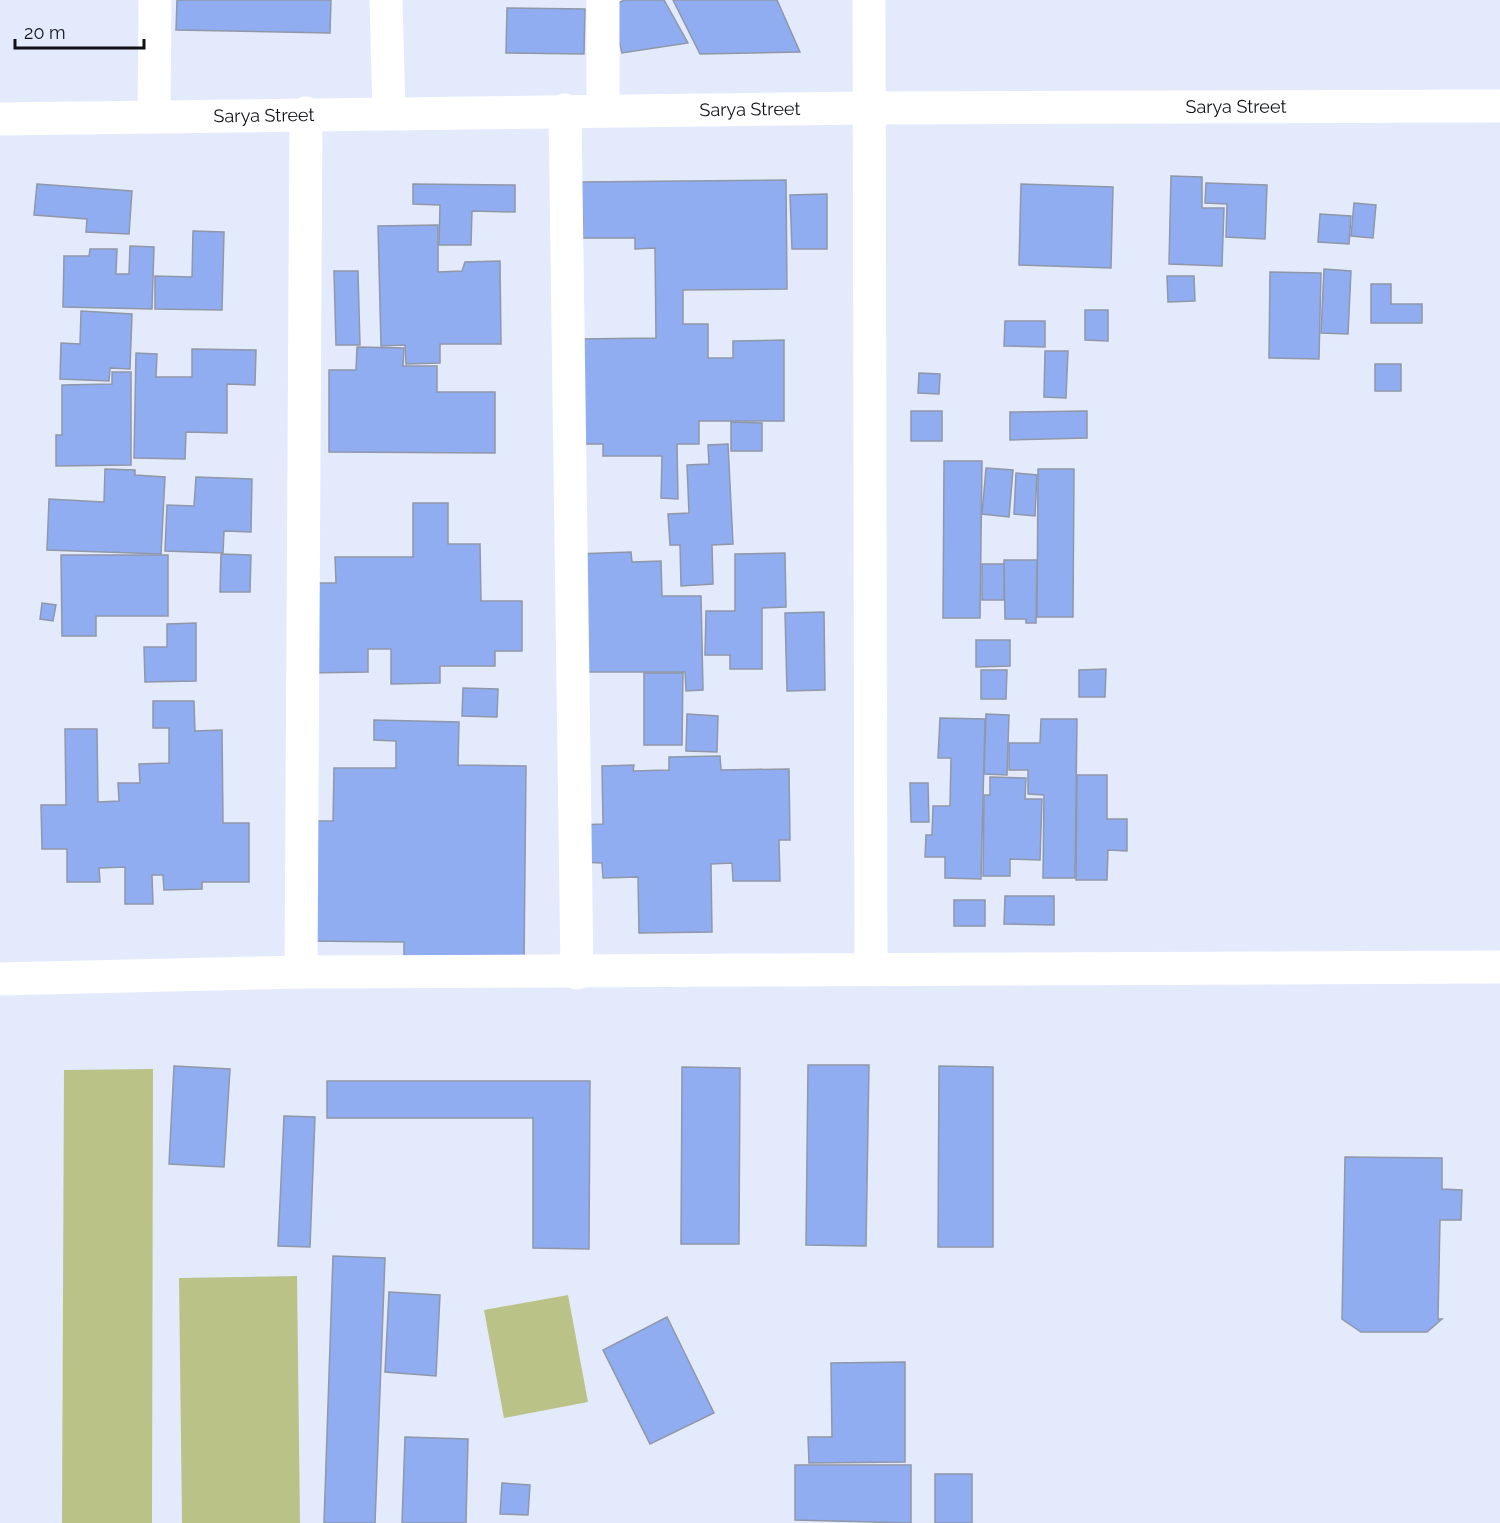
<svg xmlns="http://www.w3.org/2000/svg" width="1500" height="1523" font-family="Raleway,sans-serif">
	<style>
		.green { fill: #bbc288 }
		.building { fill: #90adf1; stroke: #9097a8; stroke-width: 1.5 }
		.lines { fill: none; stroke-linecap: round; stroke-linejoin: round }
		.minor { stroke: #fff; stroke-width: 33 }
		.labels { text-anchor: middle; stroke-width: 6; stroke-linejoin: round; paint-order: stroke }
		.street-label { font-size: 18px; fill: #101218; stroke: #e2eafc }
	</style>
	<rect width="100%" height="100%" fill="#e2eafc"/>
	<g class="green">
		<path d="M 153,1069 L 152,1523 L 62,1523 L 64,1070 Z"/>
		<path d="M 297,1276 L 300,1523 L 182,1523 L 179,1278 Z"/>
		<path d="M 568,1295 L 588,1402 L 504,1418 L 484,1310 Z"/>
	</g>
	<g class="building">
		<path d="M 177,0 L 331,0 L 330,33 L 176,30 Z"/>
		<path d="M 625,0 L 664,0 L 688,43 L 622,53 L 610,6 Z"/>
		<path d="M 673,0 L 777,0 L 800,52 L 700,54 Z"/>
		<path d="M 507,8 L 585,9 L 584,54 L 506,53 Z"/>
		<path d="M 1171,176 L 1202,177 L 1202,208 L 1224,208 L 1222,266 L 1169,264 Z"/>
		<path d="M 786,180 L 787,289 L 683,290 L 683,324 L 708,324 L 708,358 L 733,358 L 733,341 L 784,340 L 784,421 L 699,421 L 699,444 L 677,444 L 678,499 L 661,498 L 662,456 L 603,456 L 603,444 L 580,444 L 580,339 L 656,338 L 655,248 L 635,249 L 635,238 L 583,238 L 582,182 Z"/>
		<path d="M 1206,183 L 1267,185 L 1265,239 L 1226,237 L 1227,204 L 1205,203 Z"/>
		<path d="M 37,184 L 132,191 L 129,234 L 86,232 L 87,219 L 34,215 Z"/>
		<path d="M 413,184 L 515,185 L 515,212 L 472,211 L 471,245 L 439,245 L 440,205 L 413,204 Z"/>
		<path d="M 1021,184 L 1113,187 L 1111,268 L 1019,265 Z"/>
		<path d="M 827,194 L 827,249 L 792,249 L 790,195 Z"/>
		<path d="M 1354,203 L 1376,205 L 1373,238 L 1351,236 Z"/>
		<path d="M 1320,214 L 1351,216 L 1349,244 L 1318,242 Z"/>
		<path d="M 438,225 L 438,272 L 462,271 L 465,262 L 500,261 L 501,344 L 440,344 L 440,363 L 406,364 L 405,345 L 381,346 L 378,226 Z"/>
		<path d="M 193,231 L 224,232 L 222,310 L 155,309 L 155,276 L 192,277 Z"/>
		<path d="M 130,246 L 154,247 L 152,309 L 63,307 L 64,256 L 89,256 L 90,249 L 117,249 L 116,274 L 129,274 Z"/>
		<path d="M 1324,269 L 1351,271 L 1348,334 L 1321,333 Z"/>
		<path d="M 334,271 L 358,271 L 360,345 L 336,345 Z"/>
		<path d="M 1270,272 L 1321,273 L 1319,359 L 1269,358 Z"/>
		<path d="M 1167,276 L 1194,276 L 1195,301 L 1168,302 Z"/>
		<path d="M 1371,284 L 1391,284 L 1391,304 L 1422,304 L 1422,323 L 1371,323 Z"/>
		<path d="M 1085,310 L 1108,310 L 1108,341 L 1085,340 Z"/>
		<path d="M 81,311 L 132,314 L 130,369 L 110,368 L 109,381 L 60,379 L 61,343 L 80,344 Z"/>
		<path d="M 1005,321 L 1045,321 L 1045,347 L 1004,346 Z"/>
		<path d="M 357,347 L 404,348 L 403,366 L 437,366 L 437,392 L 495,392 L 495,453 L 329,452 L 329,370 L 356,370 Z"/>
		<path d="M 192,349 L 256,350 L 255,385 L 227,384 L 227,433 L 186,432 L 185,459 L 134,458 L 136,353 L 157,354 L 156,377 L 192,377 Z"/>
		<path d="M 1045,351 L 1068,351 L 1066,398 L 1044,397 Z"/>
		<rect x="1375" y="364" width="26" height="27"/>
		<path d="M 112,372 L 131,372 L 131,465 L 56,466 L 56,435 L 62,435 L 62,385 L 112,384 Z"/>
		<path d="M 919,373 L 940,374 L 939,394 L 918,393 Z"/>
		<rect x="911" y="411" width="31" height="30"/>
		<path d="M 1087,411 L 1087,438 L 1010,440 L 1010,412 Z"/>
		<path d="M 731,422 L 762,423 L 762,451 L 731,451 Z"/>
		<path d="M 728,444 L 733,544 L 712,545 L 713,584 L 681,586 L 680,545 L 670,545 L 668,514 L 689,513 L 687,465 L 709,464 L 708,445 Z"/>
		<path d="M 944,461 L 982,461 L 980,618 L 943,618 Z"/>
		<path d="M 986,468 L 1013,470 L 1009,517 L 982,514 Z"/>
		<path d="M 105,469 L 135,470 L 135,475 L 165,477 L 161,554 L 47,550 L 49,499 L 104,502 Z"/>
		<path d="M 1038,469 L 1074,469 L 1073,617 L 1037,617 Z"/>
		<path d="M 1016,473 L 1037,475 L 1035,516 L 1014,514 Z"/>
		<path d="M 196,477 L 252,479 L 251,532 L 224,531 L 223,553 L 165,551 L 167,505 L 194,506 Z"/>
		<path d="M 413,503 L 448,503 L 448,544 L 480,544 L 481,601 L 522,601 L 522,651 L 495,651 L 495,666 L 440,666 L 440,683 L 391,684 L 391,649 L 368,649 L 368,672 L 308,673 L 307,583 L 336,583 L 335,557 L 413,557 Z"/>
		<path d="M 631,552 L 632,562 L 661,561 L 662,596 L 701,596 L 703,690 L 686,691 L 685,672 L 576,672 L 575,554 Z"/>
		<path d="M 785,553 L 786,607 L 762,608 L 762,669 L 730,669 L 730,655 L 705,655 L 706,611 L 735,611 L 735,554 Z"/>
		<path d="M 221,554 L 251,555 L 250,592 L 220,592 Z"/>
		<path d="M 61,555 L 168,555 L 168,616 L 96,616 L 96,636 L 62,636 Z"/>
		<path d="M 1004,560 L 1037,560 L 1036,623 L 1026,623 L 1026,619 L 1005,619 Z"/>
		<rect x="982" y="564" width="22" height="36"/>
		<path d="M 42,603 L 56,605 L 53,621 L 40,619 Z"/>
		<path d="M 824,612 L 825,690 L 787,691 L 785,613 Z"/>
		<path d="M 196,623 L 196,681 L 145,682 L 144,647 L 167,647 L 167,624 Z"/>
		<path d="M 976,640 L 1010,640 L 1010,666 L 976,667 Z"/>
		<path d="M 1106,669 L 1105,697 L 1079,697 L 1079,670 Z"/>
		<path d="M 981,670 L 1007,670 L 1006,699 L 981,699 Z"/>
		<path d="M 644,673 L 683,673 L 682,745 L 644,745 Z"/>
		<path d="M 463,688 L 498,689 L 497,717 L 462,716 Z"/>
		<path d="M 153,701 L 194,701 L 195,731 L 222,730 L 223,823 L 249,823 L 249,882 L 202,882 L 202,889 L 164,890 L 163,875 L 152,875 L 153,904 L 125,904 L 125,867 L 99,868 L 100,882 L 67,882 L 67,849 L 42,849 L 41,805 L 66,805 L 65,729 L 97,729 L 98,802 L 119,801 L 118,783 L 140,783 L 139,764 L 169,763 L 169,728 L 153,728 Z"/>
		<path d="M 687,714 L 718,716 L 717,752 L 686,751 Z"/>
		<path d="M 986,714 L 1009,715 L 1007,775 L 984,774 Z"/>
		<path d="M 940,718 L 985,719 L 981,879 L 945,878 L 945,857 L 925,857 L 926,835 L 932,835 L 933,806 L 950,806 L 951,758 L 938,758 Z"/>
		<path d="M 1041,719 L 1077,719 L 1075,878 L 1043,878 L 1044,795 L 1028,794 L 1028,770 L 1009,770 L 1009,743 L 1040,743 Z"/>
		<path d="M 374,720 L 459,722 L 458,765 L 526,766 L 524,966 L 404,965 L 404,942 L 304,941 L 306,821 L 333,821 L 334,768 L 396,768 L 396,741 L 374,740 Z"/>
		<path d="M 720,756 L 721,770 L 789,769 L 790,840 L 779,840 L 780,881 L 733,881 L 732,863 L 711,864 L 712,932 L 639,933 L 638,877 L 603,878 L 602,863 L 578,862 L 578,825 L 603,824 L 602,766 L 634,765 L 633,771 L 669,770 L 669,757 Z"/>
		<path d="M 1077,775 L 1107,775 L 1107,819 L 1127,819 L 1127,851 L 1108,850 L 1107,880 L 1076,880 Z"/>
		<path d="M 990,777 L 1026,778 L 1025,799 L 1042,799 L 1040,860 L 1010,859 L 1010,876 L 983,876 L 984,795 L 990,795 Z"/>
		<path d="M 910,783 L 928,783 L 929,822 L 911,822 Z"/>
		<path d="M 1005,896 L 1054,896 L 1054,925 L 1004,924 Z"/>
		<rect x="954" y="900" width="31" height="26"/>
		<path d="M 808,1065 L 869,1065 L 866,1246 L 806,1245 Z"/>
		<path d="M 174,1066 L 230,1069 L 224,1167 L 169,1164 Z"/>
		<path d="M 939,1066 L 993,1067 L 993,1247 L 938,1247 Z"/>
		<path d="M 682,1067 L 740,1068 L 739,1244 L 681,1244 Z"/>
		<path d="M 327,1081 L 590,1081 L 589,1249 L 533,1248 L 533,1118 L 327,1118 Z"/>
		<path d="M 284,1116 L 315,1117 L 310,1247 L 278,1246 Z"/>
		<path d="M 1345,1157 L 1442,1158 L 1442,1189 L 1462,1190 L 1461,1220 L 1440,1220 L 1438,1319 L 1442,1319 L 1427,1332 L 1361,1332 L 1342,1319 Z"/>
		<path d="M 333,1256 L 385,1258 L 375,1523 L 324,1523 Z"/>
		<path d="M 389,1292 L 440,1295 L 436,1376 L 385,1372 Z"/>
		<path d="M 667,1317 L 714,1413 L 650,1444 L 603,1350 Z"/>
		<path d="M 905,1362 L 905,1462 L 809,1463 L 808,1437 L 832,1437 L 831,1363 Z"/>
		<path d="M 405,1437 L 468,1439 L 466,1523 L 402,1523 Z"/>
		<path d="M 795,1465 L 911,1465 L 911,1523 L 795,1520 Z"/>
		<rect x="935" y="1474" width="37" height="49"/>
		<path d="M 502,1483 L 530,1485 L 528,1515 L 500,1514 Z"/>
	</g>
	<g class="lines">
		<g class="minor">
			<path d="M 386,0 L 389,112"/>
			<path d="M 869,0 L 871,969"/>
			<path d="M 565,110 L 577,973"/>
			<path d="M 603,111 L 603,0"/>
			<path d="M 154,115 L 155,0"/>
			<path id="s1" d="M 0,119 L 869,108 L 1500,106"/>
			<path d="M 301,972 L 306,113"/>
			<path d="M 0,979 L 301,972 L 1500,967"/>
		</g>
	</g>
	<g class="labels">
		<g class="street-label">
			<text dy="6" stroke="none"><textPath href="#s1" startOffset="1236">Sarya Street</textPath></text>
			<text dy="6" stroke="none"><textPath href="#s1" startOffset="750">Sarya Street</textPath></text>
			<text dy="6" stroke="none"><textPath href="#s1" startOffset="264">Sarya Street</textPath></text>
		</g>
	</g>
	<path d="M15 39v9h129v-9" fill="none" stroke="#101218" stroke-width="3"/>
	<text x="24" y="39" font-size="18" fill="#101218" stroke="#e2eafc" stroke-width="4.5" paint-order="stroke">20 m</text>
</svg>
